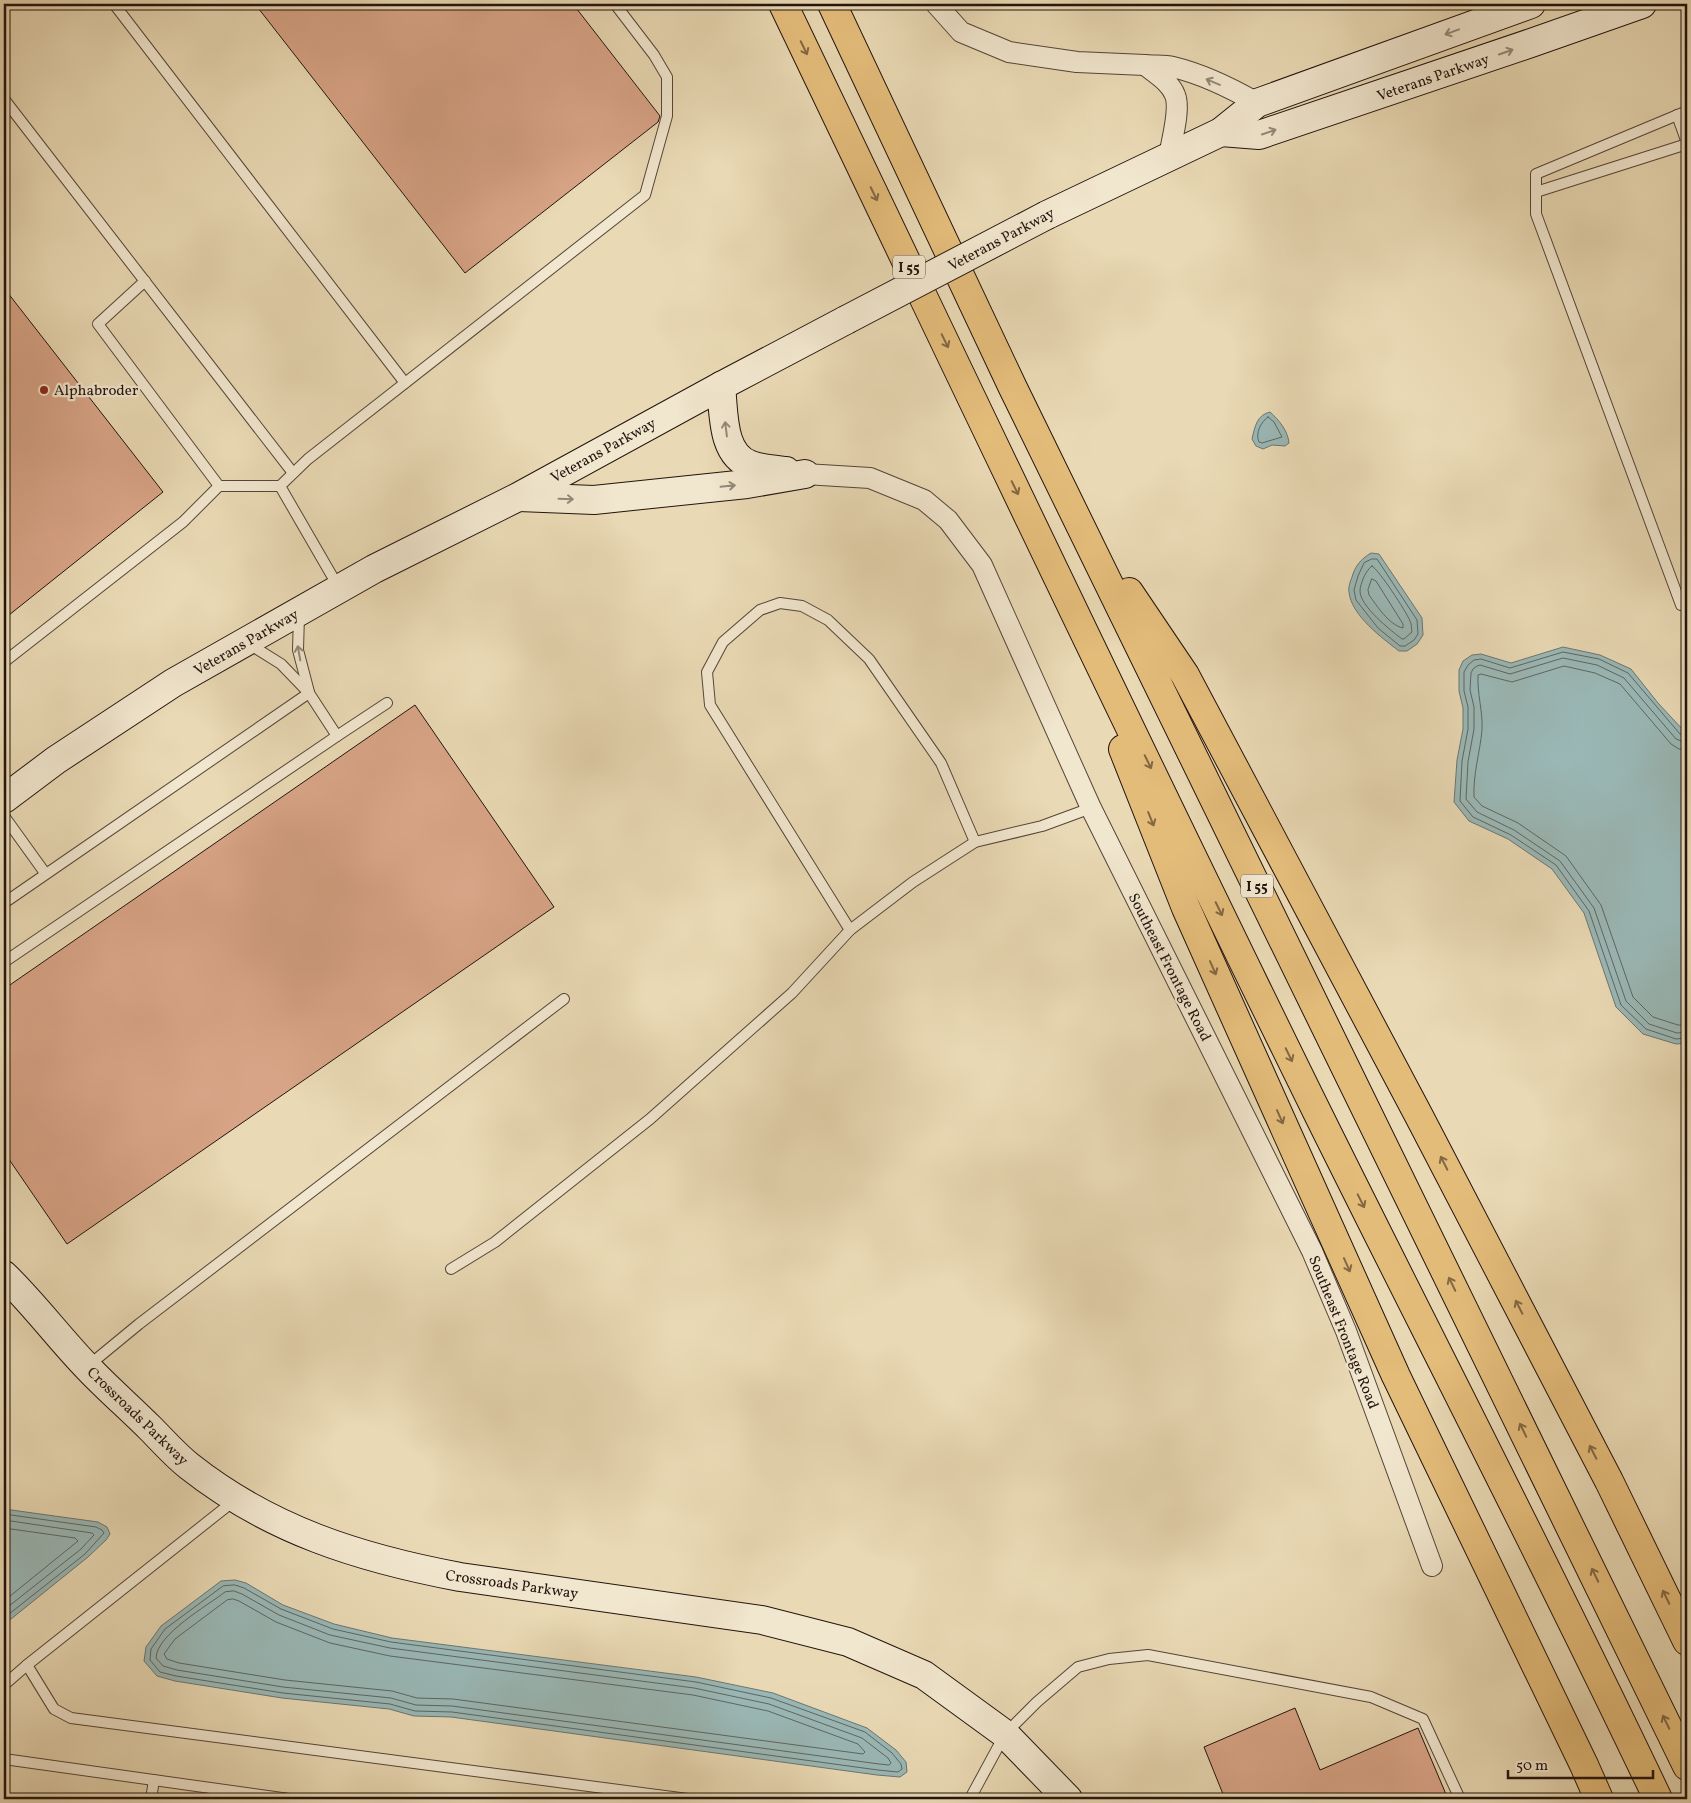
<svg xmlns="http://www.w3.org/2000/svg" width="1691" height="1803" font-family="Vollkorn,serif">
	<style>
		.water { fill: #9ab8b6; stroke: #6a7673 }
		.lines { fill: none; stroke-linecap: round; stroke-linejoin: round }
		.shore { stroke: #5e6662; stroke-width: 1 }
		.building { fill: #d8a487; stroke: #22140e }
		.lane-casing { stroke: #544538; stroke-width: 12 }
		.street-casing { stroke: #544538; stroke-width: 22 }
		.secondary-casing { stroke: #22140e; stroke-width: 30 }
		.highway-casing { stroke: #22140e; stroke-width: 30 }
		.lane { stroke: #f1e6ce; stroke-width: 10 }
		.street { stroke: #f1e6ce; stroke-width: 20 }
		.secondary { stroke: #f1e6ce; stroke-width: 28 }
		.highway { stroke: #e4bc7a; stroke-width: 28 }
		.secondary-bridge-casing { stroke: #22140e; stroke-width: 30; stroke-linecap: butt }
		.secondary-bridge { stroke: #f1e6ce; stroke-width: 28 }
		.oneway { stroke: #948878 }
		.oneway2 { stroke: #836844 }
		.poi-dot { fill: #8f2418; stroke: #f1e6ce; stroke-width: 2 }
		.labels { text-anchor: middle; stroke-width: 4.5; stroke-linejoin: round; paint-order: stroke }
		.shield { fill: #f1e6ce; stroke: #605348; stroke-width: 1 }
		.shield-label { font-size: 14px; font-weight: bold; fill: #22140e }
		.street-label { font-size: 15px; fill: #22140e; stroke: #f1e6ce }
		.poi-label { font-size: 15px; fill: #22140e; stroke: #f1e6ce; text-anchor: start }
	</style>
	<rect width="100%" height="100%" fill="#e9d9b4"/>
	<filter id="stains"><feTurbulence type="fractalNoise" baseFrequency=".004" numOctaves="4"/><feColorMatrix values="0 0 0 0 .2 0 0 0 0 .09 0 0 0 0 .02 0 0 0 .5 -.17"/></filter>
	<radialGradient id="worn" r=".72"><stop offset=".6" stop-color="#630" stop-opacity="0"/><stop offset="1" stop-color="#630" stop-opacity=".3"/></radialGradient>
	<g class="water">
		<path d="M 1270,412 C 1279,420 1288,431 1289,443 L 1285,446 L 1272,445 L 1263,449 L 1256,446 L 1252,439 C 1255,426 1257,415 1270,412 Z"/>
		<path d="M 1371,553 L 1379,554 L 1422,618 L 1423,635 L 1417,644 L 1407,651 L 1399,651 C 1382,638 1351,615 1349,592 C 1348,588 1350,582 1352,577 C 1355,566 1361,559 1371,553 Z"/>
		<path d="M 1563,647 L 1600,655 L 1631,669 L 1658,703 L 1684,731 L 1687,732 L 1687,1043 L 1676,1044 L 1643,1034 L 1616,1007 L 1584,913 L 1552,869 L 1508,839 L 1469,821 L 1454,802 L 1457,760 L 1463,729 L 1463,708 L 1459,691 L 1459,670 L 1463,661 L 1472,655 L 1481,654 L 1511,663 Z"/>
		<path d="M 4,1509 L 98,1522 L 107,1527 L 110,1534 L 106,1540 L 88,1557 L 11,1619 L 4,1621 Z"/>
		<path d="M 235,1580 L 246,1583 L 283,1605 L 334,1624 L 392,1638 L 696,1677 L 773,1693 L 867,1728 L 896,1750 L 906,1762 L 907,1772 L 900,1777 L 877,1775 L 451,1717 L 414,1716 L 389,1709 L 282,1698 L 175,1681 L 157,1676 L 144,1661 L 146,1647 L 161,1626 L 221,1581 Z"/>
	</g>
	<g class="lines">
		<g class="shore">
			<path d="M 1268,417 L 1274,422 L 1282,437 L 1262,443 L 1259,442 C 1255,433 1261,422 1268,417 Z"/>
			<path d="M 1372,559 L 1377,559 L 1417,620 L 1418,634 L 1414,640 L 1405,646 L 1400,646 L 1378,628 L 1356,600 L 1354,590 L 1358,576 L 1364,563 Z"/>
			<path d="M 1372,566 C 1379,570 1406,611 1410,621 C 1412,624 1411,629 1412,632 L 1404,639 L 1402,639 C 1390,630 1360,606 1360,591 C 1360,587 1362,582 1363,579 C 1365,574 1368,569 1372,566 Z"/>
			<path d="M 1372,579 L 1376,581 L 1403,624 L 1403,628 C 1389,625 1377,606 1369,595 L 1368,590 Z"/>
			<path d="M 1687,736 L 1680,734 L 1628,673 L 1599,659 L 1563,652 L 1510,668 L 1481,659 L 1474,660 L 1468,665 L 1464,672 L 1464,691 L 1468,707 L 1468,729 L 1462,761 L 1460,801 L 1473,817 L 1511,835 L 1556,865 L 1589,911 L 1621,1005 L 1646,1029 L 1676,1039 L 1687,1038"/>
			<path d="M 1687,743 L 1676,739 L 1624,678 L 1597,665 L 1563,658 L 1510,674 L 1480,665 L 1477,666 L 1473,669 L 1471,673 L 1470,690 L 1474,707 L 1474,729 L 1468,762 L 1466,799 L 1477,812 L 1514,830 L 1560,861 L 1594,908 L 1626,1001 L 1649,1024 L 1677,1033 L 1687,1032"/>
			<path d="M 1687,750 L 1679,749 L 1671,744 L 1620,684 L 1595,673 L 1564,666 L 1512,682 L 1481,674 L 1478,675 C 1477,694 1483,711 1482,730 C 1480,752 1473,774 1474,797 L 1482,806 L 1518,823 L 1566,856 L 1601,905 L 1633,997 L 1653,1017 L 1678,1025 L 1687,1025"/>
			<path d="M 4,1514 L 96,1527 L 102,1530 L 104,1533 L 85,1554 L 9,1614 L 4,1616"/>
			<path d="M 4,1520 L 92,1533 L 94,1535 L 81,1549 L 4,1610"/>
			<path d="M 4,1528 L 75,1538 L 78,1541 L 4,1601"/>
			<path d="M 235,1585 L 244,1588 L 281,1609 L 333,1629 L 391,1642 L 696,1682 L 771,1698 L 865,1732 L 892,1753 L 901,1764 L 902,1769 L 898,1772 L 878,1770 L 452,1712 L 415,1711 L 390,1704 L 283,1693 L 176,1676 L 160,1672 L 150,1660 L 151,1649 L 165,1629 L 223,1586 Z"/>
			<path d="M 234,1591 L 242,1594 L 279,1615 L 330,1635 L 390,1648 L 694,1688 L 769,1704 L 862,1738 L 888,1758 L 891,1763 L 889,1765 L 879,1764 L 452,1706 L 416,1705 L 391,1698 L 283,1687 L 177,1670 L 163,1666 L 156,1658 C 157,1634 207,1606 225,1592 Z"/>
			<path d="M 233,1599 L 239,1601 L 276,1622 L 330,1643 L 390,1656 L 693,1695 L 768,1711 L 858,1744 L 865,1752 L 863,1754 L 453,1699 L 417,1698 L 392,1691 L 285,1680 L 179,1663 L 167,1659 L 164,1654 L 175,1639 L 227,1600 Z"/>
		</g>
	</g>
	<g class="building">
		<path d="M 255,4 L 573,4 L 660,116 L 658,122 L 465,273 Z"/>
		<path d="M 4,288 L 163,492 L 4,619 Z"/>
		<path d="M 415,705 L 554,907 L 67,1244 L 4,1152 L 4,989 Z"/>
		<path d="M 1295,1708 L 1320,1770 L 1418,1728 L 1448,1799 L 1225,1799 L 1204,1747 Z"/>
	</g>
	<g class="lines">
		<defs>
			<g id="lane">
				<path d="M 114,4 L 405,383"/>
				<path d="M 4,99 L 293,473"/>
				<path d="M 1687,111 L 1536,174 L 1536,214 L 1681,605 L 1687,605"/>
				<path d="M 1677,115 L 1687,143"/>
				<path d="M 1536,192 L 1687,144"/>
				<path d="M 145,281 L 98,324 L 219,486 L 280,486"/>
				<path d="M 339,588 L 280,486 L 308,459 L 645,195 L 667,116 L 667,77 L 654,55 L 615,4"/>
				<path d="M 299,615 L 298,650 L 309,692"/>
				<path d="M 249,644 L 281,664 L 309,693 L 337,736 L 387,703"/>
				<path d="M 4,662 L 183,522 L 219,486"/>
				<path d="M 4,816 L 45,873"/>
				<path d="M 4,903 L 309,693"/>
				<path d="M 850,930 L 710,705 L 707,672 L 723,642 L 760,610 L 780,603 L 802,606 L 828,620 L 869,659 L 941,763 L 975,842"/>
				<path d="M 4,962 L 337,736"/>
				<path d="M 451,1269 L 495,1242 L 650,1119 L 792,993 L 850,930 L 913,882 L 975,842 L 1042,826 L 1091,808"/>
				<path d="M 88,1366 L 139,1324 L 564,999"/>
				<path d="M 27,1665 L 54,1709 L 71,1718 L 657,1795"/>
				<path d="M 4,1685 L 27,1665 L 235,1500"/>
				<path d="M 4,1759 L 289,1799"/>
				<path d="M 151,1799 L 154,1780"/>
				<path d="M 656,1799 L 657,1795 L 688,1799"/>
				<path d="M 971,1799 L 972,1795 L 1005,1734 L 1037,1702 L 1078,1667 L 1109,1659 L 1148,1655 L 1371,1697 L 1423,1719 L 1460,1799"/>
			</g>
			<g id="street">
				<path d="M 936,4 L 961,32 L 1009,52 L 1077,62 L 1145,65"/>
				<path d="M 1169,157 C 1171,142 1181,109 1175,95 C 1170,82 1156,74 1145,65 C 1154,66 1164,65 1173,67 C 1202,74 1231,88 1257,103"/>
				<path d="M 805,474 L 870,478 L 924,500 L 948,520 L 982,565 L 1091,808 L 1312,1251 L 1346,1331 L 1432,1566"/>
			</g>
			<g id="secondary">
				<path d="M 1221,132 L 1259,135 L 1531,43 L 1642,4"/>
				<path d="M 1047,215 L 1221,132 L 1257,103 L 1531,4"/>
				<path d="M 721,386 C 724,412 721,455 751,465 C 762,469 775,470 786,471"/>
				<path d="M 519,497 L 594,500 L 747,484 L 805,474"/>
				<path d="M 4,799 L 56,760 L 173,683 L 374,569 L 518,497 L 721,386 L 846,320"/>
				<path d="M 4,1275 C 34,1304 59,1338 88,1368 C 108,1389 130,1408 151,1429 C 163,1441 175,1455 189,1466 C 270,1530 359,1558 460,1577 L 762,1620 L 848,1642 L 924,1675 L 1005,1734 L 1068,1799"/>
			</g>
			<g id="highway">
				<path d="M 783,4 C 961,375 1137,747 1319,1116 C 1432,1344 1549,1569 1658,1799"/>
				<path d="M 832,4 L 1013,388 L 1687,1766"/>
				<path d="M 1129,592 L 1185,675 L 1419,1116 L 1609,1481 L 1687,1641"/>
				<path d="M 1123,749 L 1186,908 L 1396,1376 L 1584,1765 L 1599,1799"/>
			</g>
		</defs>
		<use href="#lane" class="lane-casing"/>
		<use href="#street" class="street-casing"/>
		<use href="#secondary" class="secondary-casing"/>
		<use href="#highway" class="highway-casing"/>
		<use href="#lane" class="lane"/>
		<use href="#street" class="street"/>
		<use href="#secondary" class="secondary"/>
		<use href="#highway" class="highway"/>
		<defs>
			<path id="secondary-bridge" d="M 846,320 L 1047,215"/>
		</defs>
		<use href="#secondary-bridge" class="secondary-bridge-casing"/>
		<use href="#secondary-bridge" class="secondary-bridge"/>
	</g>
	<defs><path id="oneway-shaft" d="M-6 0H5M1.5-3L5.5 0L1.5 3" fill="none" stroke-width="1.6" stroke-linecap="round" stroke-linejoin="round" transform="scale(1.25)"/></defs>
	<g class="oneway">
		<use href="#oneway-shaft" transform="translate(1452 32) rotate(160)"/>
		<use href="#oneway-shaft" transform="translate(1506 52) rotate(-19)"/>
		<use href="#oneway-shaft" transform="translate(1213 82) rotate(-157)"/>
		<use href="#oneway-shaft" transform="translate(1269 132) rotate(-19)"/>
		<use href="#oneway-shaft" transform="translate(726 429) rotate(-97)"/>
		<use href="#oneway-shaft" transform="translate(728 486) rotate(-6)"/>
		<use href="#oneway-shaft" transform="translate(566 499) rotate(2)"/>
		<use href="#oneway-shaft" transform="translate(299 653) rotate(-100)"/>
	</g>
	<g class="oneway2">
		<use href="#oneway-shaft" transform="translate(804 48) rotate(64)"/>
		<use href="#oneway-shaft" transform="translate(874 194) rotate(64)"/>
		<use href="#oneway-shaft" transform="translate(945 341) rotate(64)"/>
		<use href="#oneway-shaft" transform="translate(1015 488) rotate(64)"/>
		<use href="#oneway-shaft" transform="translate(1148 762) rotate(64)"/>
		<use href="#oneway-shaft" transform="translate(1151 819) rotate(68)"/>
		<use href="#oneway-shaft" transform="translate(1219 909) rotate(64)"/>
		<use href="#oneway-shaft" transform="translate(1213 968) rotate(66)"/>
		<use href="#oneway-shaft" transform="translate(1289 1055) rotate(64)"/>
		<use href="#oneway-shaft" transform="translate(1280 1117) rotate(66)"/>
		<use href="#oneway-shaft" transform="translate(1444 1163) rotate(-117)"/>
		<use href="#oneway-shaft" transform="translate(1361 1201) rotate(63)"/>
		<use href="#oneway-shaft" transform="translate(1347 1265) rotate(66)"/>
		<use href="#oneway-shaft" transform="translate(1452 1284) rotate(-116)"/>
		<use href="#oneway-shaft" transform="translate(1519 1307) rotate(-117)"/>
		<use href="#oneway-shaft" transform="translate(1523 1430) rotate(-116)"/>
		<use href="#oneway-shaft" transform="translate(1593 1452) rotate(-117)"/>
		<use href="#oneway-shaft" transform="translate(1595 1575) rotate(-116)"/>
		<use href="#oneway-shaft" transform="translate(1666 1597) rotate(-116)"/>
		<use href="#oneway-shaft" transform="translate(1666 1722) rotate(-116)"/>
	</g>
	<circle class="poi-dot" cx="44" cy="390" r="5"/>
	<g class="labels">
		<g class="shield">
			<rect x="893" y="255.5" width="32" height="23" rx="4"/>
			<rect x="1241" y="874.5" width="32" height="23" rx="4"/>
		</g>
		<g class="shield-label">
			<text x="909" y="272">I 55</text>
			<text x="1257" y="891">I 55</text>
		</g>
		<g class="street-label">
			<text transform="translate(1433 77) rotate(-19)" y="5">Veterans Parkway</text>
			<text transform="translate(1001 239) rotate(-28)" y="5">Veterans Parkway</text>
			<text transform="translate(603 450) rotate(-29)" y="5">Veterans Parkway</text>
			<text transform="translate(246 642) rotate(-30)" y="5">Veterans Parkway</text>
			<text transform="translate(1170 967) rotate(63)" y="5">Southeast Frontage Road</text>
			<text transform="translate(1344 1332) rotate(68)" y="5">Southeast Frontage Road</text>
			<text transform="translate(138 1416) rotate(44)" y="5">Crossroads Parkway</text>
			<text transform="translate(512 1584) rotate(8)" y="5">Crossroads Parkway</text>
		</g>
		<g class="poi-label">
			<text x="54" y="395">Alphabroder</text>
		</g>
	</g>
	<rect width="1691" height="1803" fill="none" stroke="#e9d9b4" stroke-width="20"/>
	<rect x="5" y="5" width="1681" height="1793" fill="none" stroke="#22140e" stroke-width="2.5"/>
	<rect x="10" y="10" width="1671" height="1783" fill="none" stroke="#22140e"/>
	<path d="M1508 1770v8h145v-8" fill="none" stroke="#22140e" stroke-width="2.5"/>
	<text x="1516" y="1770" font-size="15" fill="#22140e" stroke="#f1e6ce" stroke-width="4" paint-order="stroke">50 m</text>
	<rect width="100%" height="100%" filter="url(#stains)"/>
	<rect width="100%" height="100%" fill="url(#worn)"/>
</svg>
